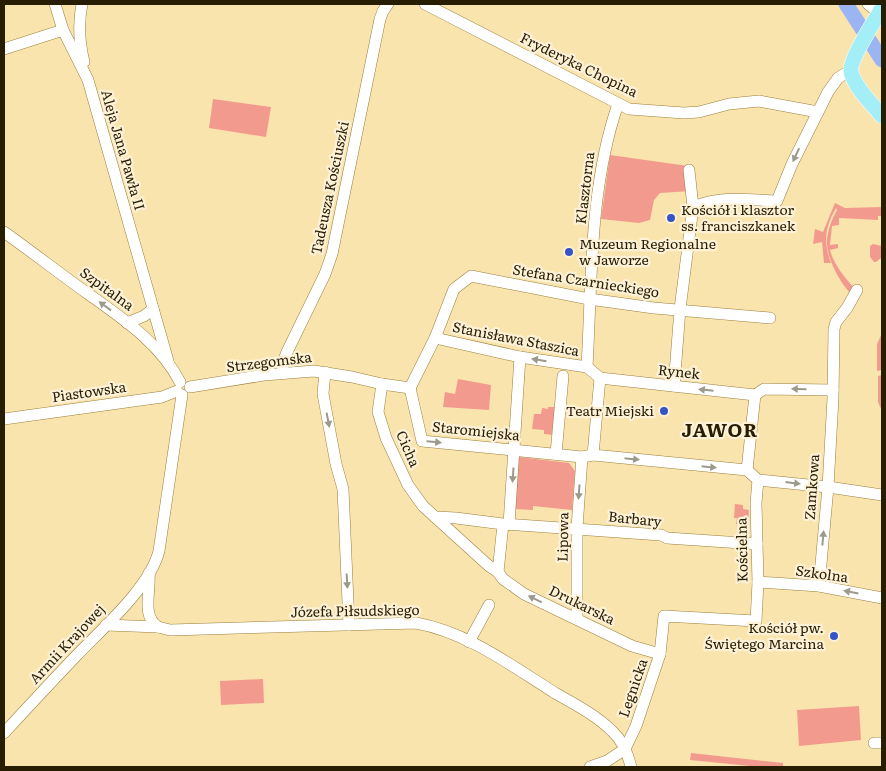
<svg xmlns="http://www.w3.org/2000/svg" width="886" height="771" font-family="Literata,serif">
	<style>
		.green { fill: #f29a8e }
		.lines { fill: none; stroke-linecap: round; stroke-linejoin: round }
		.river { stroke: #9bb4f4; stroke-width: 15 }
		.minor-casing { stroke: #9a803d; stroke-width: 12 }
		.major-casing { stroke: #fff; stroke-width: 16 }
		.minor { stroke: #fff; stroke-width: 11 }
		.major { stroke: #a4eef8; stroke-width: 15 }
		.oneway { fill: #9e998d }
		.poi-dot { fill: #3654c5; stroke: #fdf2d8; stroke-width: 2 }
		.labels { text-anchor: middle; stroke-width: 4.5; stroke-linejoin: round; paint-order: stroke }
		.street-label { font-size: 14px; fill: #271d02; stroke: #fdf2d8 }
		.poi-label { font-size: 14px; fill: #271d02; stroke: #fdf2d8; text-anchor: start }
		.district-label { font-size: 19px; font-weight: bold; letter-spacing: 1px; fill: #271d02; stroke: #fdf2d8 }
	</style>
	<rect width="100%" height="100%" fill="#fae4ae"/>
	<g class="green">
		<path d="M 213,99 L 271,107 L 266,137 L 209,128 Z"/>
		<path d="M 610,155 L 688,166 L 691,191 L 660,193 L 654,200 L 650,220 L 639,223 L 601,219 Z"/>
		<path d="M 835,203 L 845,208 L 882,207 L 882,216 L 878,216 L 878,220 L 839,218 L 839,225 L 832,226 L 830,245 L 838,244 L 838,248 L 830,250 C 834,265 844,276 853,287 L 850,293 C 839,281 826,257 827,240 C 828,229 832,219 837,210 L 836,208 C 825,227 823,242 831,263 L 824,263 L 822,242 L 813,244 L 815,229 L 823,232 Z"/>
		<path d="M 873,244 L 882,246 L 881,258 L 876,262 L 874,262 L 870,257 L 870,246 Z"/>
		<path d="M 882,333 L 882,370 L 877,371 L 877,344 Z"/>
		<path d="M 882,375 L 882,411 L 878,402 L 878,376 Z"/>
		<path d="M 458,379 L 491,385 L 489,410 L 443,407 L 445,392 L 455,394 Z"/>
		<path d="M 548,407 L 555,407 L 554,435 L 544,434 L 544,430 L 532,429 L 534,414 L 541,414 L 542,408 L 548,409 Z"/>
		<path d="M 519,457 L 569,463 L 575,471 L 572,510 L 533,506 L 533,510 L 514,509 Z"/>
		<path d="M 735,504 L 743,505 L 743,509 L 749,510 L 748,525 L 736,524 L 737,518 L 734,518 Z"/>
		<path d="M 263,679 L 264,703 L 221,705 L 220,681 Z"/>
		<path d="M 859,706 L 861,740 L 799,746 L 797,710 Z"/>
		<path d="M 691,753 L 783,763 L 783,767 L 760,767 L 690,760 Z"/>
	</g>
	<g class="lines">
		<path class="river" d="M 846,4 L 882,60"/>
		<defs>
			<g id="minor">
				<path d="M 55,4 L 63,30 L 88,80 L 168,361"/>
				<path d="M 82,4 C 78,24 79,42 84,62"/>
				<path d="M 425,4 L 629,109 L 684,113 L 699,112 L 729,104 L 759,101 L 818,112"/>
				<path d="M 868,4 L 879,13"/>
				<path d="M 4,49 L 63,30"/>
				<path d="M 693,207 C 723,195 746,200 777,201 L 792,164 L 828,92 L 838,78 L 851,70"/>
				<path d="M 4,232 C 32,252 59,273 87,293 C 122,318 160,343 180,382"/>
				<path d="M 127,323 L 144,316 L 153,309"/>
				<path d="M 435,338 L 454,289 L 471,276 L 589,299 L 654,308 L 770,318"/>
				<path d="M 587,367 C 592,280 589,188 618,104"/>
				<path d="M 325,372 L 323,394 L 336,464 L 343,489 L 349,625"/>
				<path d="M 283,373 L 283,362 L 287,352 L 325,274 L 332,254 L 380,19 L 383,11 L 388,4"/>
				<path d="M 600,378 L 755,395 L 764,389 L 833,390"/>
				<path d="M 382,384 L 378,412 L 386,438 L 408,485 L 423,506 L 435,517"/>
				<path d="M 674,386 L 680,309 L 693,207 L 689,170"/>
				<path d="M 190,387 L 264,375 L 314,371 L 352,377 L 382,384 L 410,388"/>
				<path d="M 410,388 L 422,441 L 582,457 L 593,455 L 600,378 L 587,367"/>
				<path d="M 410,388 L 435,338 L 520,357 L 587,367"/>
				<path d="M 4,419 L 162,397 L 177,391"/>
				<path d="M 556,454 L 563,376"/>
				<path d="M 593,455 L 747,470 L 758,480"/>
				<path d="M 747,470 L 755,395"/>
				<path d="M 758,480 L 828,487 L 882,495"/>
				<path d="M 503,524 L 498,572 L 489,566 L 435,517 L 456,518 L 503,524 L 661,535 L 667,538 L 757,544"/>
				<path d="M 509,524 L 520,357"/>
				<path d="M 498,572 L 503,579 L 524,594 L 632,646 L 660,654"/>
				<path d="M 149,573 C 151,591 141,616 158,627"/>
				<path d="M 758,582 L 819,586 L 882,598"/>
				<path d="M 819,586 L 828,487 L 833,398 L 834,329 L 836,322 L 847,308 L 857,290"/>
				<path d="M 577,618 L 577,528 L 582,457"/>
				<path d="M 106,625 L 158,627 L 170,630 L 416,623 C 467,632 512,666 555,693 C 574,704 596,715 612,731 C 622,740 628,754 631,767"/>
				<path d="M 469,642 L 489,605"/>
				<path d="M 4,733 C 28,707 52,681 77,655 C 103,628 150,587 159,551 L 182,395"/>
				<path d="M 874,743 L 882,743"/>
				<path d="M 625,749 L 636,726 L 660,654 L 664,616 L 756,621 L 758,582 L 756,503 L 758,480"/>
				<path d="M 590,767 L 607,761 L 625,749"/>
			</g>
			<path id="major" d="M 882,8 C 876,19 849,60 851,71 C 853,86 873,105 882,116"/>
		</defs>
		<use href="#minor" class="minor-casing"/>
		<use href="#major" class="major-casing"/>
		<use href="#minor" class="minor"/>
		<use href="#major" class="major"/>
	</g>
	<defs><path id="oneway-solid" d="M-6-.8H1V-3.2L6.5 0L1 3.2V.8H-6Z" transform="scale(1.25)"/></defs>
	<g class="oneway">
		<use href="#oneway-solid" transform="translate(796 155) rotate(115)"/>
		<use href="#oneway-solid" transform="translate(105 306) rotate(-144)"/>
		<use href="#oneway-solid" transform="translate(539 360) rotate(-171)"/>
		<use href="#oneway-solid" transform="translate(799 389) rotate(-179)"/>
		<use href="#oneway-solid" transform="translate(706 390) rotate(-174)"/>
		<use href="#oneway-solid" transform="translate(328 420) rotate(79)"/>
		<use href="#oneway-solid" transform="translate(434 442) rotate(5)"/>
		<use href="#oneway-solid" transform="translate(632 459) rotate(6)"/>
		<use href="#oneway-solid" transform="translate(709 467) rotate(6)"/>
		<use href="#oneway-solid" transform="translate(513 475) rotate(94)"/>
		<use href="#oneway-solid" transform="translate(793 483) rotate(7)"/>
		<use href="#oneway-solid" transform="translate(579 492) rotate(94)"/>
		<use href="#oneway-solid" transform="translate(823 538) rotate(-85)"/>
		<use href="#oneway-solid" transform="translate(347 581) rotate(87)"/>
		<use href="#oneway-solid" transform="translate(851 592) rotate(-169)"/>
		<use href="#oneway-solid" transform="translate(535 599) rotate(-154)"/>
	</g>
	<g class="poi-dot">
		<circle cx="671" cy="218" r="5"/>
		<circle cx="569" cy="252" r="5"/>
		<circle cx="664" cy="411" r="5"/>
		<circle cx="834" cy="636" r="5"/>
	</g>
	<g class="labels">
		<g class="street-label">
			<text transform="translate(579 65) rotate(26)" y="5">Fryderyka Chopina</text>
			<text transform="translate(123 150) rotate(74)" y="5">Aleja Jana Pawła II</text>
			<text transform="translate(330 188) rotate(-78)" y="5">Tadeusza Kościuszki</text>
			<text transform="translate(585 188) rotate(-83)" y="5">Klasztorna</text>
			<text transform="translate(586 281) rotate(9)" y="5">Stefana Czarnieckiego</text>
			<text transform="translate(107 289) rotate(36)" y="5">Szpitalna</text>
			<text transform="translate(516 339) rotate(11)" y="5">Stanisława Staszica</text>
			<text transform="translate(269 362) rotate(-7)" y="5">Strzegomska</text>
			<text transform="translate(679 372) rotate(6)" y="5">Rynek</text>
			<text transform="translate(89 392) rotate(-8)" y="5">Piastowska</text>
			<text transform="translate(476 431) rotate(6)" y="5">Staromiejska</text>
			<text transform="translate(408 449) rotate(66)" y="5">Cicha</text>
			<text transform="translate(812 487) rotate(-86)" y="5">Zamkowa</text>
			<text transform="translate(635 519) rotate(6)" y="5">Barbary</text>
			<text transform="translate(563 537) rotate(-89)" y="5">Lipowa</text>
			<text transform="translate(742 550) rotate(-91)" y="5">Kościelna</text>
			<text transform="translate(822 574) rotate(8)" y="5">Szkolna</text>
			<text transform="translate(582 605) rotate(26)" y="5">Drukarska</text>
			<text transform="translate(355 611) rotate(-1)" y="5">Józefa Piłsudskiego</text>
			<text transform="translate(67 644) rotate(-47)" y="5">Armii Krajowej</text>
			<text transform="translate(633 688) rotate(-71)" y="5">Legnicka</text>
		</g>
		<g class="poi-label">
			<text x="681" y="215">Kościół i klasztor<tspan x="681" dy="16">ss. franciszkanek</tspan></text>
			<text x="579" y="249">Muzeum Regionalne<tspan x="579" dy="16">w Jaworze</tspan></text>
			<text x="654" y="416" text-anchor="end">Teatr Miejski</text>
			<text x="824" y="633" text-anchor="end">Kościół pw.<tspan x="824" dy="16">Świętego Marcina</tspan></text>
		</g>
		<g class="district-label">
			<text x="720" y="437">JAWOR</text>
		</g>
	</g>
	<rect width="886" height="771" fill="none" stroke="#271d02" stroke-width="10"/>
</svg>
